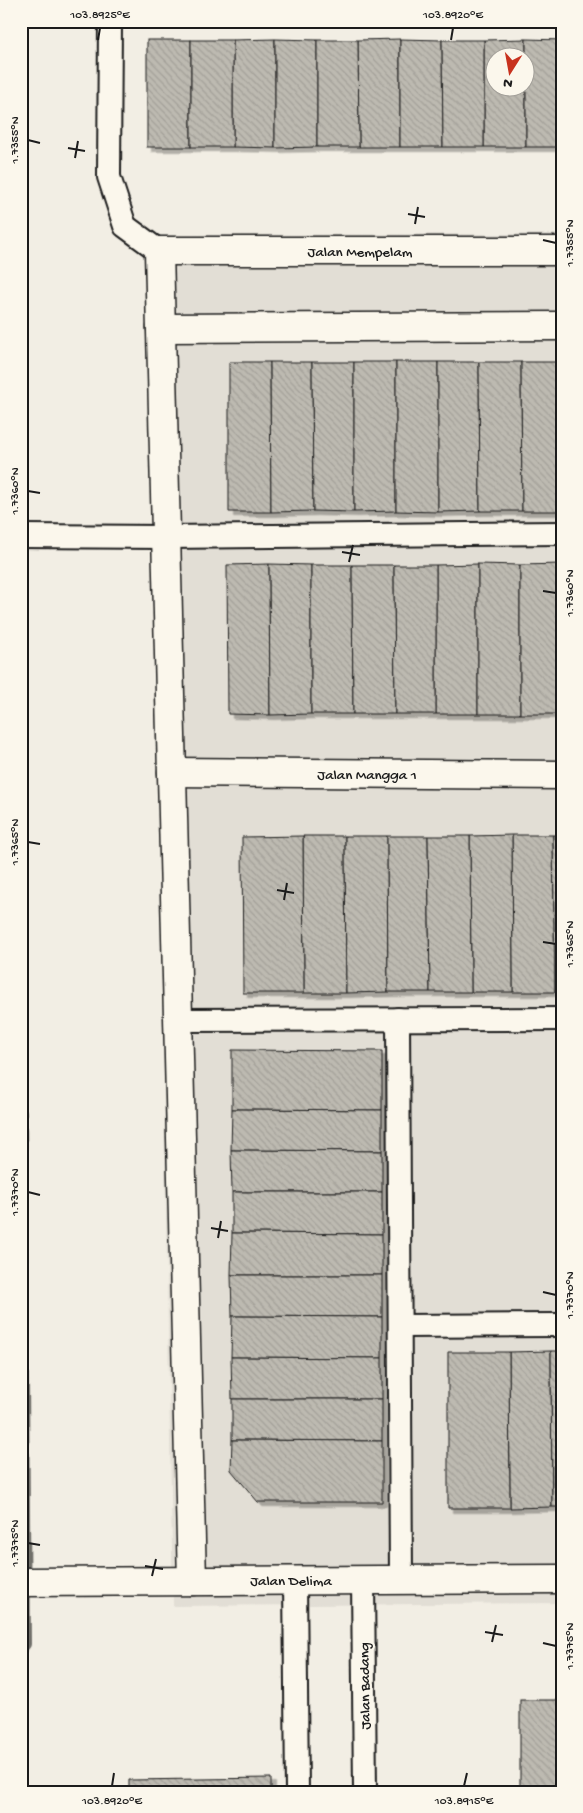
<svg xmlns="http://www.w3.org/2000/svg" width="583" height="1813" font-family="'Gochi Hand',sans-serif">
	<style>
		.built { fill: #e2ded5 }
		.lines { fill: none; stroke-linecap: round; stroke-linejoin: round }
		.stream { stroke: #716f6b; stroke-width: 12 }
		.building { fill: url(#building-back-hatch); stroke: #1c1c1c; fill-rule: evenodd; filter: url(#shadow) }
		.lane-casing { stroke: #1c1c1c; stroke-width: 26 }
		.street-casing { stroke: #1c1c1c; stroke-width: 31 }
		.secondary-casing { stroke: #1c1c1c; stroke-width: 31 }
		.lane { stroke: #fbf7ec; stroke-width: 22 }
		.street { stroke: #fbf7ec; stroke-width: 28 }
		.secondary { stroke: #fbf7ec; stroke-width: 28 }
		.ticks { fill: none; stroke: #1c1c1c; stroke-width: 2 }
		.labels { text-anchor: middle; stroke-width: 4; stroke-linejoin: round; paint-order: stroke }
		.street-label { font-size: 15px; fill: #1c1c1c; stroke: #fbf7ec }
		.neatline { fill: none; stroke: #1c1c1c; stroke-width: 2 }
		.ticks-label { font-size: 12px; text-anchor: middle; fill: #1c1c1c }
	</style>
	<defs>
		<pattern id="building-back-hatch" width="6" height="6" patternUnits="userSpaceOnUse" patternTransform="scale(1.25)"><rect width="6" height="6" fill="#bdbab1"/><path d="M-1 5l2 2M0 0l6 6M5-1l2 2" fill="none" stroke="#a29f98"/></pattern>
		<filter id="shadow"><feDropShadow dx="4.5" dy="4.5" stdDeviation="0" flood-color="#0004"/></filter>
	</defs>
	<rect width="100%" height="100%" fill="#f2eee4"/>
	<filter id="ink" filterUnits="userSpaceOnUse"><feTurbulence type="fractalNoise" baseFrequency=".02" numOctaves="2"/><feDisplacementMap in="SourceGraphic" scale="10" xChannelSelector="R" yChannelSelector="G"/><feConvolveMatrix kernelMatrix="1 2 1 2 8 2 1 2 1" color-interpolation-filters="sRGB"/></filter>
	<g filter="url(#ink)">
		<path class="built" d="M 562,234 L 562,1603 L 173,1606 L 153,493 L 143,251 L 155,235 Z"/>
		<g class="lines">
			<path class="stream" d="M 21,1112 L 25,1644 L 21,1649"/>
		</g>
		<g class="building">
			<path d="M 275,39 L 275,148 L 233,147 L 233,40 Z"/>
			<path d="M 275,39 L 317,40 L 317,147 L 275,148 Z"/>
			<path d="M 400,39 L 400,147 L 359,147 L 358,40 Z"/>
			<path d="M 400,39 L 442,40 L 443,147 L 400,147 Z"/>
			<path d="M 526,39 L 526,147 L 484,147 L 484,40 ZM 496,58 L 526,58 L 526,88 L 496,88 Z"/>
			<path d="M 526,39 L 562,40 L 562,147 L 526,147 Z"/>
			<rect x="147" y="40" width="44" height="107"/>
			<rect x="191" y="40" width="42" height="107"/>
			<path d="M 317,40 L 358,40 L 359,147 L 317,147 Z"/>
			<path d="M 442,40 L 484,40 L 484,147 L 443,147 Z"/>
			<path d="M 229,362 L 270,362 L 271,512 L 229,512 Z"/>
			<path d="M 270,362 L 312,362 L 313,511 L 271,512 Z"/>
			<path d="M 312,362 L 354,362 L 354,512 L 313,511 Z"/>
			<path d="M 354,362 L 396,362 L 396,511 L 354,512 Z"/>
			<path d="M 396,362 L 438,362 L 438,512 L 396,511 Z"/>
			<path d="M 438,362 L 479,362 L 480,511 L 438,512 Z"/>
			<path d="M 479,362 L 521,362 L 522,511 L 480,511 Z"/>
			<path d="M 521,362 L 562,362 L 562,511 L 522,511 Z"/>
			<path d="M 269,564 L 270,715 L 228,714 L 227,565 Z"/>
			<path d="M 269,564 L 311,565 L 311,714 L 270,715 Z"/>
			<path d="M 478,564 L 478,714 L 436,714 L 436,565 Z"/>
			<path d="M 478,564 L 520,565 L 520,714 L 478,714 Z"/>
			<path d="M 561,564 L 562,714 L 520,714 L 520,565 Z"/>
			<path d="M 311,565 L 352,565 L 353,714 L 311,714 Z"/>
			<path d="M 352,565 L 394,565 L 395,714 L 353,714 Z"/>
			<path d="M 394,565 L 436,565 L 436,714 L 395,714 Z"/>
			<path d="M 512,835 L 553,835 L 555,992 L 513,992 Z"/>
			<path d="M 512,835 L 513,992 L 471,992 L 470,836 Z"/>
			<path d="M 553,835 L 562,835 L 562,992 L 555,992 Z"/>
			<path d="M 303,836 L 345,836 L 346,993 L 304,993 Z"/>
			<path d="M 303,836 L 304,993 L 243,993 L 242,837 Z"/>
			<path d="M 345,836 L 387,836 L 388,992 L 346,993 Z"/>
			<path d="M 387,836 L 428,836 L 430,992 L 388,992 Z"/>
			<path d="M 428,836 L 470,836 L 471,992 L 430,992 Z"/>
			<path d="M 232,1050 L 382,1051 L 382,1110 L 232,1109 Z"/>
			<path d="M 232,1109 L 382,1110 L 382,1151 L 231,1150 Z"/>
			<path d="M 231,1150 L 382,1151 L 382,1192 L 232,1192 Z"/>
			<path d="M 232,1192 L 382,1192 L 382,1234 L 232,1233 Z"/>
			<path d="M 232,1233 L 382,1234 L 382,1275 L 231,1275 Z"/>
			<path d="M 231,1275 L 382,1275 L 382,1317 L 232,1316 Z"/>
			<path d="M 232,1316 L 382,1317 L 382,1358 L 231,1357 Z"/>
			<path d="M 551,1351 L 552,1507 L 510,1508 L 509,1352 Z"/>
			<path d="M 551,1351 L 562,1351 L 562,1507 L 552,1507 Z"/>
			<path d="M 448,1352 L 509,1352 L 510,1508 L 448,1508 Z"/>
			<path d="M 231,1357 L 382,1358 L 382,1399 L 232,1399 Z"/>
			<path d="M 232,1399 L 382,1399 L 382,1441 L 232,1440 Z"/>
			<path d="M 232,1440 L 382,1441 L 382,1502 L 258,1502 L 231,1470 Z"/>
			<rect x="520" y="1700" width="42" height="92"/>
			<path d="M 271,1778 L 271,1792 L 129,1792 L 129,1780 Z"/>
		</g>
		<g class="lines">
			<defs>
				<g id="lane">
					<path d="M 110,21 L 109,177 L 125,226 L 159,251"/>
					<path d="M 21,536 L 166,537 L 562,533"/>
					<path d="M 398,1019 L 401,1580"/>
					<path d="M 178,1020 L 562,1019"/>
					<path d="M 400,1326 L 562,1325"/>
					<path d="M 295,1580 L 297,1792"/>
					<path d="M 363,1580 L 365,1792"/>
				</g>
				<g id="street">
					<path d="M 161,328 L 562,326"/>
					<path d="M 172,772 L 562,775"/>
					<path d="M 192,1581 L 159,251 L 562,251"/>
				</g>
				<path id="secondary" d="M 21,1582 L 562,1579"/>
			</defs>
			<use href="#lane" class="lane-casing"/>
			<use href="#street" class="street-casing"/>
			<use href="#secondary" class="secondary-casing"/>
			<use href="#lane" class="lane"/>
			<use href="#street" class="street"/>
			<use href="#secondary" class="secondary"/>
		</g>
	</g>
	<path class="ticks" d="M 98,40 L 100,28M 451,40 L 453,28M 28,140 L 40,143M 68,148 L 85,151M 75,158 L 78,141M 408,214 L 425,217M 415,224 L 418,207M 543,240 L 556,243M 28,491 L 40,493M 342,552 L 360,555M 349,562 L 353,545M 543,591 L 556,593M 28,842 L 40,844M 277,890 L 294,893M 284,900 L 287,883M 543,942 L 556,944M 28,1192 L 40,1195M 211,1228 L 228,1231M 218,1238 L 221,1221M 543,1292 L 556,1295M 28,1543 L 40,1545M 145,1566 L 163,1569M 152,1576 L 156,1559M 485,1632 L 503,1635M 492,1642 L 496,1625M 543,1643 L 556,1646M 112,1786 L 114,1773M 464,1786 L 467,1773"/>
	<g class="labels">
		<g class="street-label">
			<text x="360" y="256">Jalan Mempelam</text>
			<text x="367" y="779">Jalan Mangga 1</text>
			<text x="291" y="1585">Jalan Delima</text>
			<text transform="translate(364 1686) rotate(-91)" y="5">Jalan Badang</text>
		</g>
	</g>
	<rect width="583" height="1813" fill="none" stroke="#fbf7ec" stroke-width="55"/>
	<g transform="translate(510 72) rotate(191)"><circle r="24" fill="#fbf7ec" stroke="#a29f99"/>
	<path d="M0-4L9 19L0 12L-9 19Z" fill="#c8321e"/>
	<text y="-8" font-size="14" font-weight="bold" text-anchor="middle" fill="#1c1c1c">N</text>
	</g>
	<rect x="28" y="28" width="528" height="1758" class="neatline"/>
	<g class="ticks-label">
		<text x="100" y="18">103.8925°E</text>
		<text x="453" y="18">103.8920°E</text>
		<text transform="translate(14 140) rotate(-90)" y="4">1.7355°N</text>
		<text transform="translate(569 243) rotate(-90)" y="4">1.7355°N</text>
		<text transform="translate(14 491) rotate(-90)" y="4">1.7360°N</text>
		<text transform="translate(569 593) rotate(-90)" y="4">1.7360°N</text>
		<text transform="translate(14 842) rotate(-90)" y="4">1.7365°N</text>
		<text transform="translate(569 944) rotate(-90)" y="4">1.7365°N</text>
		<text transform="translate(14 1192) rotate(-90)" y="4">1.7370°N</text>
		<text transform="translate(569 1295) rotate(-90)" y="4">1.7370°N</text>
		<text transform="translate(14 1543) rotate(-90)" y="4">1.7375°N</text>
		<text transform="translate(569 1646) rotate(-90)" y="4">1.7375°N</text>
		<text x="112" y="1804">103.8920°E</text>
		<text x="464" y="1804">103.8915°E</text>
	</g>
</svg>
